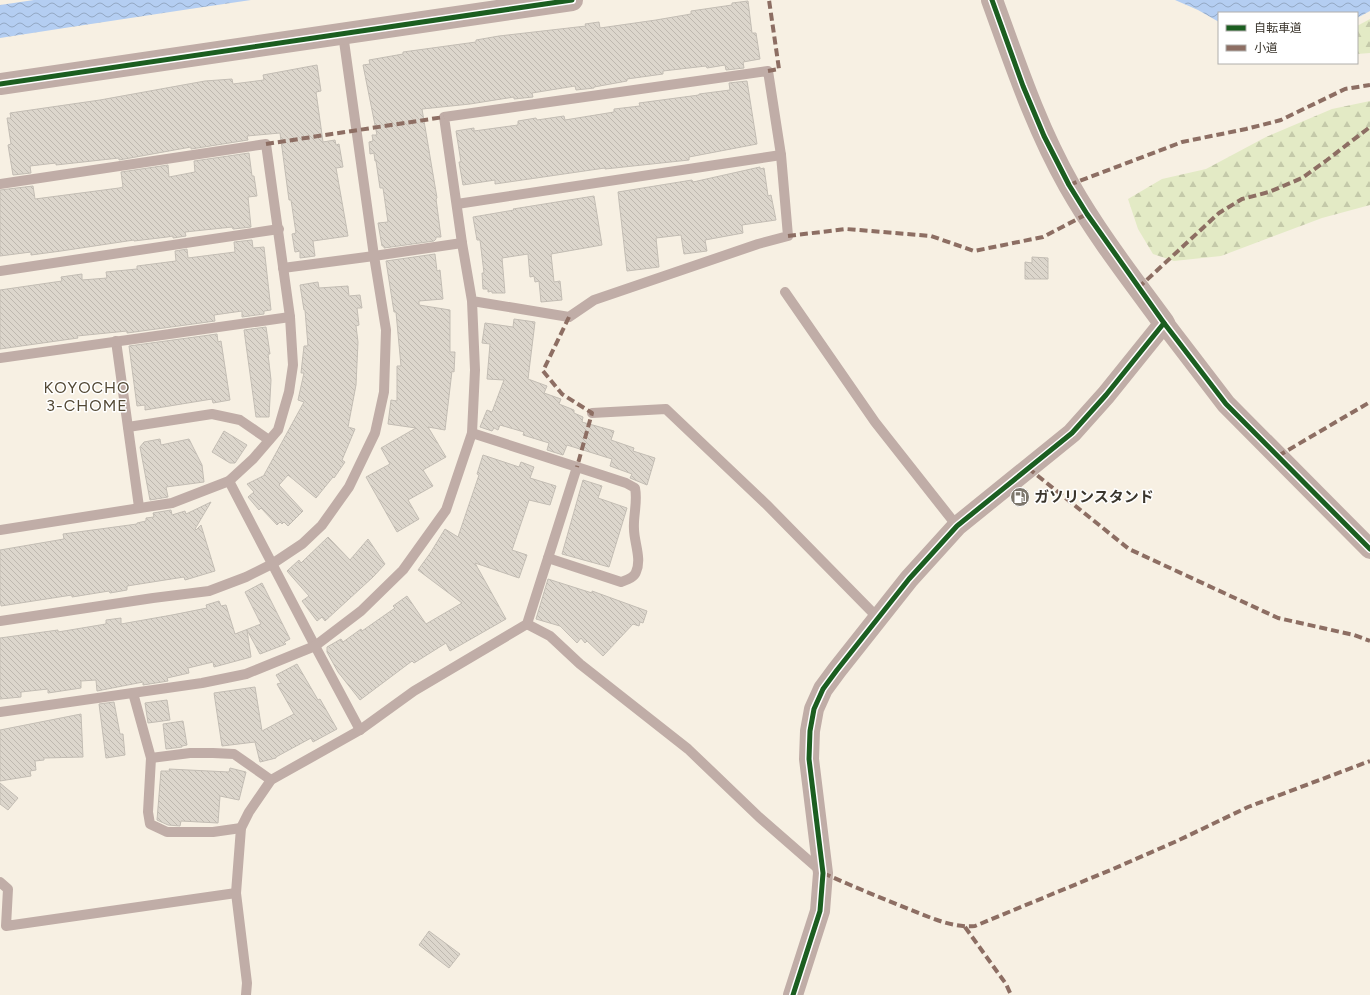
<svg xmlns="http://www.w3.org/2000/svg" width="1370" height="995" font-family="Figtree,'Noto Sans JP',sans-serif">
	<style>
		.forest { fill: url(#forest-firs) }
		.water { fill: url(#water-waves) }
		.building { fill: url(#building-back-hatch); stroke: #c3bdb4 }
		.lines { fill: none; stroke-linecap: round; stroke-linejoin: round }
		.service { stroke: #c0ada7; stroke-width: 10 }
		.minor { stroke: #c0ada7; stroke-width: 20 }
		.tertiary { stroke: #c0ada7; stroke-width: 22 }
		.quiet { stroke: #8d6e63; stroke-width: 4; stroke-dasharray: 8 4; stroke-linecap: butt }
		.cycleway-casing { stroke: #fff; stroke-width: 8 }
		.cycleway { stroke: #1b5e20; stroke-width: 5 }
		.labels { text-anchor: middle; stroke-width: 3; stroke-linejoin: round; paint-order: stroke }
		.poi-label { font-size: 15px; font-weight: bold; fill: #3a352c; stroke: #fff; text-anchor: start }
		.neighbourhood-label { font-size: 16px; letter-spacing: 1px; fill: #524834; stroke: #fff }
	</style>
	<defs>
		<pattern id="forest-firs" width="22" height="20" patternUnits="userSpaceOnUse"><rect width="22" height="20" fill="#e3eac5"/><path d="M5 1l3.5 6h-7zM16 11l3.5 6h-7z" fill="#c4c9a9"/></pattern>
		<pattern id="water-waves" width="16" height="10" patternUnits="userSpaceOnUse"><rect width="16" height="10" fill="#b4cef2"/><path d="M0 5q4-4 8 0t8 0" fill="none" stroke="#93a8c4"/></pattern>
		<pattern id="building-back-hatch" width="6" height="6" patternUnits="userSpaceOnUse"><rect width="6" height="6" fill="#dcd6cc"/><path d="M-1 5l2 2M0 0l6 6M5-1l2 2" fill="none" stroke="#beb8af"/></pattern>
	</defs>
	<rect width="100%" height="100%" fill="#f7f0e3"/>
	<g class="forest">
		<path d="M 1370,19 L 1370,53 L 1357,54 L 1357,26 Z"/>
		<path d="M 1370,101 L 1370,205 L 1322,218 L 1221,256 L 1174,261 L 1153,254 L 1138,229 L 1128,199 L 1162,179 L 1206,169 L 1266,137 L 1332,109 Z"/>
	</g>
	<g class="water">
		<path d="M 34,0 L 251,0 C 167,12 84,25 0,38 L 0,5 Z"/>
		<path d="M 1175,0 L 1370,0 L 1370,11 L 1357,18 L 1357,13 L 1219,13 L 1219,22 L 1198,10 Z"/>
	</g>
	<g class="building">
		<path d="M 748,1 L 752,33 L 756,33 L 760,59 L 743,62 L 744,68 L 726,70 L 725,65 L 707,68 L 706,66 L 663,71 L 663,74 L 627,79 L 627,81 L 594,87 L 594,88 L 576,90 L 575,86 L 532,93 L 533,97 L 514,99 L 514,97 L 470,104 L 422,109 L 437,198 L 436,199 L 441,237 L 436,237 L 436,239 L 434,241 L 384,248 L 384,246 L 382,246 L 378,223 L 388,222 L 383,188 L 380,188 L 376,161 L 375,161 L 374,153 L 370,154 L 369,142 L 373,141 L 372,135 L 377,135 L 363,65 L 370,64 L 369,60 L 403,54 L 403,52 L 476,42 L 476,40 L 499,36 L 586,26 L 585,24 L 599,22 L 600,28 L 656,20 L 691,14 L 691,11 L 732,5 L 732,3 Z"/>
		<path d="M 317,65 L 321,91 L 316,92 L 323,142 L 335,140 L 336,145 L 339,144 L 343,167 L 336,168 L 348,236 L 313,241 L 315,256 L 300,258 L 300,251 L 295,252 L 292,234 L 296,233 L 291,200 L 289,200 L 280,133 L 247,136 L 248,140 L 191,149 L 191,147 L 119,160 L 119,158 L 56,165 L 56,163 L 30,166 L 31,173 L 13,175 L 8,145 L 11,144 L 7,118 L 11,118 L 10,113 L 100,100 L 205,81 L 232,79 L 233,84 L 264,80 L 263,75 Z"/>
		<path d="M 747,81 L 757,144 L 689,157 L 689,160 L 605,169 L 605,168 L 495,184 L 495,180 L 463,185 L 459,162 L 461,162 L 456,131 L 474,128 L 474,131 L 518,125 L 518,121 L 536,118 L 537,120 L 564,116 L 565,120 L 614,112 L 614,109 L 640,106 L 639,103 L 699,95 L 699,94 L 730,90 L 729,83 Z"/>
		<path d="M 249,153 L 252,176 L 254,176 L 257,196 L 248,197 L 251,227 L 233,229 L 232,227 L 185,232 L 186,236 L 173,238 L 173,236 L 167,237 L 134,241 L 134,240 L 61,251 L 31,255 L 31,252 L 0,256 L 0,190 L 33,186 L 35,199 L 119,188 L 123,187 L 121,172 L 168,165 L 169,177 L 195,172 L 194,161 Z"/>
		<path d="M 760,167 L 760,169 L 764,168 L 768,196 L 771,195 L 776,220 L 742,225 L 743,233 L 705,240 L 707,251 L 684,254 L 681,235 L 656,238 L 659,267 L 627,271 L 618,192 L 692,180 L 693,182 Z"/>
		<path d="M 594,196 L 602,245 L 551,254 L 554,282 L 560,281 L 562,300 L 541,302 L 539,281 L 535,282 L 534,276 L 530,277 L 528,254 L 502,258 L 505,293 L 492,293 L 492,291 L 488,292 L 488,289 L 483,289 L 482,273 L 484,273 L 480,240 L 477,240 L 473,217 L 514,210 L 513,209 Z"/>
		<path d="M 252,240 L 253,248 L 264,247 L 271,310 L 264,311 L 264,314 L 242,317 L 242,311 L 214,315 L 215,321 L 127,333 L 127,331 L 77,336 L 78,338 L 0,349 L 0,290 L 62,281 L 61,277 L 82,274 L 82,280 L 107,278 L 106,272 L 137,269 L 137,266 L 176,261 L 175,251 L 187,249 L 188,258 L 235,252 L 234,242 Z"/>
		<path d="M 435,254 L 437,271 L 440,270 L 443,299 L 419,301 L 419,305 L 450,310 L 450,352 L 455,352 L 454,372 L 452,371 L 445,430 L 428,427 L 446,457 L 423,470 L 433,486 L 408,500 L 419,519 L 397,532 L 366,477 L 390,464 L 381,448 L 416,428 L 388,424 L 391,400 L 397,401 L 397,366 L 401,366 L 396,312 L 394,312 L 386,261 Z"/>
		<path d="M 1032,257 L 1048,258 L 1048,279 L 1025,279 L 1025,262 L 1032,263 Z"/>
		<path d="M 318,282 L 319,288 L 348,286 L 349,296 L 360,295 L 362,308 L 357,308 L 359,325 L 356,326 L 358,342 L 356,385 L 348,427 L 355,429 L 342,460 L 345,462 L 334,478 L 333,477 L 316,498 L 288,475 L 279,485 L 303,511 L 288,526 L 284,522 L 282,524 L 280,522 L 277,525 L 261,508 L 259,510 L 248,497 L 254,492 L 247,484 L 265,475 L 264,475 L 304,402 L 298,400 L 304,373 L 301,373 L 304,346 L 308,346 L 305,310 L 304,310 L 300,285 Z"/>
		<path d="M 514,319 L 535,322 L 528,379 L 547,386 L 544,393 L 561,399 L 559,404 L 574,410 L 574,413 L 583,417 L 582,422 L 614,431 L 611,440 L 634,448 L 633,451 L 655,458 L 647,485 L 630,478 L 632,474 L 610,466 L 612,459 L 567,445 L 563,455 L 547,450 L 549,443 L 523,435 L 524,432 L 500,425 L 498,430 L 494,428 L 492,431 L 480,427 L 487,410 L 492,412 L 504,380 L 487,379 L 490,344 L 482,343 L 485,323 L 513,327 Z"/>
		<path d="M 266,327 L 270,354 L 268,354 L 271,380 L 269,417 L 256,417 L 244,330 Z"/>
		<path d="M 217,334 L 218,342 L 221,341 L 230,400 L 213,403 L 212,399 L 145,410 L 145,405 L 137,406 L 129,346 Z"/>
		<path d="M 224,431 L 247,445 L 235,463 L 230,463 L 212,452 Z"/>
		<path d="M 160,439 L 161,445 L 189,439 L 202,465 L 204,482 L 166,487 L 168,497 L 150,500 L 140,447 L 144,442 Z"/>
		<path d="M 483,455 L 519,467 L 521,462 L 534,467 L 530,478 L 556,486 L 550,505 L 529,500 L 512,550 L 527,555 L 519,578 L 475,563 L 506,619 L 450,651 L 446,643 L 414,663 L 412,661 L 360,700 L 338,672 L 327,652 L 327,647 L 341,639 L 343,642 L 361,629 L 362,631 L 395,608 L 393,606 L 407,596 L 426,624 L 462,603 L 418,570 L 431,552 L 445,529 L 458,537 L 479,475 L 477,474 Z"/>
		<path d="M 583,480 L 602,486 L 598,498 L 627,508 L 609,567 L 562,554 Z"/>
		<path d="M 211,502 L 195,529 L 196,530 L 201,525 L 215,571 L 185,580 L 184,577 L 127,586 L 127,590 L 110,593 L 109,591 L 72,597 L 72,595 L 1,606 L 0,598 L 0,550 L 64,539 L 63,534 L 137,524 L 137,523 L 146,521 L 146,518 L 154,517 L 153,513 L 171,510 L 172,515 L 185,511 L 186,514 Z"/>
		<path d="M 328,537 L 350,560 L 368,539 L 385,564 L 373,577 L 325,621 L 322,617 L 317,621 L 302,601 L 309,596 L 287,571 L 299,560 L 301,563 Z"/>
		<path d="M 548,579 L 592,593 L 592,591 L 647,611 L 643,623 L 640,622 L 639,626 L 633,624 L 603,656 L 587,641 L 585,643 L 581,638 L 577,643 L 560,626 L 536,619 Z"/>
		<path d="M 262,583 L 290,639 L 284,642 L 286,644 L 260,654 L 247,630 L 251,657 L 214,667 L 213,662 L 188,668 L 189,673 L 167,678 L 168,681 L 162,682 L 143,685 L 143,682 L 97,691 L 96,680 L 81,681 L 81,688 L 48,693 L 48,689 L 21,692 L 21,697 L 0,699 L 0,638 L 58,630 L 58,632 L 106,624 L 106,620 L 121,618 L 121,624 L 172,615 L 207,608 L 206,605 L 219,601 L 221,606 L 226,605 L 235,634 L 261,624 L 245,592 Z"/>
		<path d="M 297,664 L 318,700 L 320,699 L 337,729 L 313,742 L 311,738 L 276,757 L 276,758 L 260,762 L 255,742 L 222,746 L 214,693 L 255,687 L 262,731 L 294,714 L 277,684 L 281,683 L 276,675 Z"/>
		<path d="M 167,700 L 170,720 L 148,723 L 145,703 Z"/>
		<path d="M 114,702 L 120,734 L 123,734 L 125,755 L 106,758 L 99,704 Z"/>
		<path d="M 81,714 L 83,757 L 44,758 L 44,760 L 35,761 L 36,770 L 30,771 L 31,776 L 0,781 L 0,730 Z"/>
		<path d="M 183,721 L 187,745 L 182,746 L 182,747 L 166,749 L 163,724 Z"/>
		<path d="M 230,768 L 246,772 L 239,800 L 220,796 L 218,823 L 181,821 L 180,826 L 168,825 L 157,820 L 161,771 L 170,771 L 169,769 L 229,772 Z"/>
		<path d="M 0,783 L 18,798 L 8,810 L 0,804 Z"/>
		<path d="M 429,931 L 460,954 L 449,968 L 419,945 Z"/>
	</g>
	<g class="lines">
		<g class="service">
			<path d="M 0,184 L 266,144 L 290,317 L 293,365 L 289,392 L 278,430 L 253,459 L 229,481 L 172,503 L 0,530"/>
			<path d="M 457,204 L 781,155"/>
			<path d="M 283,268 L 374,256 L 462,243"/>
			<path d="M 0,271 L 279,229"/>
			<path d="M 785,292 L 875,422 L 957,526"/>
			<path d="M 116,341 L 139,507"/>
			<path d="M 0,358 L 290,317"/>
			<path d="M 592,413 L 666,409 L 766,504 L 878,618"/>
			<path d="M 128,427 L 212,414 L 240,420 L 269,440"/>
			<path d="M 229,481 L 315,646 L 360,730"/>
			<path d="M 548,558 L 621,582 C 626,580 634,578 636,572 C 642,559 634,542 634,529 C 633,515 638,502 635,488 L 626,483 L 577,467"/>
			<path d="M 0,621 L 153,598 L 209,591 L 246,577 L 272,564 L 302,544 L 322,525 L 349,487 L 375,433 L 384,392 L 386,330 L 374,256 L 343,34"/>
			<path d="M 527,624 L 550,636 L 580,664 L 688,749 L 759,817 L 822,872"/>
			<path d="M 133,693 L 151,758 L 148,812 L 150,824 L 167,832 L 213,832 L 241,828"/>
			<path d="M 0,712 L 202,683 L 246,674 L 315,646 L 361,611 L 403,570 L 446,510 L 472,433 L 475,370 L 472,301 L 462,243 L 444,117 L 768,71 L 781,155 L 788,236 L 758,244 L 594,300 L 569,317 L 472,301"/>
			<path d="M 151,758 L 190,753 L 213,753 L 234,754 L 271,780"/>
			<path d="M 0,882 L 8,889 L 6,926 L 236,893"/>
			<path d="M 246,995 L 247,983 L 236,893 L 241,828 L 249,812 L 271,780 L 360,730 L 414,691 L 527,624 L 577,467 L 472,433"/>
		</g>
		<path class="minor" d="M 793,995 L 820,911 L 823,873 L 809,759 L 810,731 L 814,709 L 823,689 L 837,670 L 909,579 L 957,526 L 1072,433 L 1106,395 L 1164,323 L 1226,404 L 1370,549"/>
		<g class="tertiary">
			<path d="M 992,0 C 1015,63 1036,127 1069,185 C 1096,233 1131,278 1164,323"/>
			<path d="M 0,84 L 572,0"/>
		</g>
		<g class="quiet">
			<path d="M 768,71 L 779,69 L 769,0"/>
			<path d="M 266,144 L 444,117"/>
			<path d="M 1069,185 L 1182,142 L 1246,129 L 1281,120 L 1345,89 L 1370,85"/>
			<path d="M 788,236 L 846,229 L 931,236 L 974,251 L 1043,237 L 1087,214"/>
			<path d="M 1138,288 L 1219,213 L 1242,199 L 1269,192 L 1302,178 L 1327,160 L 1370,127"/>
			<path d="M 569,317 L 543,371 L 562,394 L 592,413 L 577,467"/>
			<path d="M 1278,456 L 1370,402"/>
			<path d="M 1028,468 L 1129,549 L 1278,618 L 1354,635 L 1370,641"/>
			<path d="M 823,873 C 852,886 881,898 911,910 C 932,918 952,928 975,926 L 1113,869 L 1177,841 L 1248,807 L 1370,761"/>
			<path d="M 965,927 L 1006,984 L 1011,995"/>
		</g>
		<defs>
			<g id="cycleway">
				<path d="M 992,0 L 1023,86 L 1044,136 L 1069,185 L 1087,214 L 1164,323 L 1226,404 L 1370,549"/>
				<path d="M 0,84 L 572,0"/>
				<path d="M 793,995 L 820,911 L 823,873 L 809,759 L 810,731 L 814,709 L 823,689 L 837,670 L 909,579 L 957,526 L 1072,433 L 1106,395 L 1164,323"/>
			</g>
		</defs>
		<use href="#cycleway" class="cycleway-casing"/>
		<use href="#cycleway" class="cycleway"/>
	</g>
	<defs>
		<symbol id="fuel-disc" viewBox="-11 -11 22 22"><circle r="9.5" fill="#7c766c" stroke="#fff"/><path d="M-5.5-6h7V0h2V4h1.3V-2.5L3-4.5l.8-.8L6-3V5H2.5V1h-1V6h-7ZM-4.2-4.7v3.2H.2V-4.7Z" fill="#fff"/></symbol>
	</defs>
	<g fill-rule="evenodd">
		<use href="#fuel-disc" x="1009" y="486" width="22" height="22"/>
	</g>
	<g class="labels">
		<g class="poi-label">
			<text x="1034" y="502">ガソリンスタンド</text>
		</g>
		<g class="neighbourhood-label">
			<text x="87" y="393">KOYOCHO<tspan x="87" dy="18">3-CHOME</tspan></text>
		</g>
	</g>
	<rect x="1218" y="12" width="140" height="52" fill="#ffffff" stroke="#b0aeab"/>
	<rect x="1226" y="25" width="20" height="6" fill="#1b5e20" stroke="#b0aeab"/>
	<text x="1254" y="32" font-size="12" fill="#3a352c">自転車道</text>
	<rect x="1226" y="45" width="20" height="6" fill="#8d6e63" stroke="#b0aeab"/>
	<text x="1254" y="52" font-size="12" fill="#3a352c">小道</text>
</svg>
